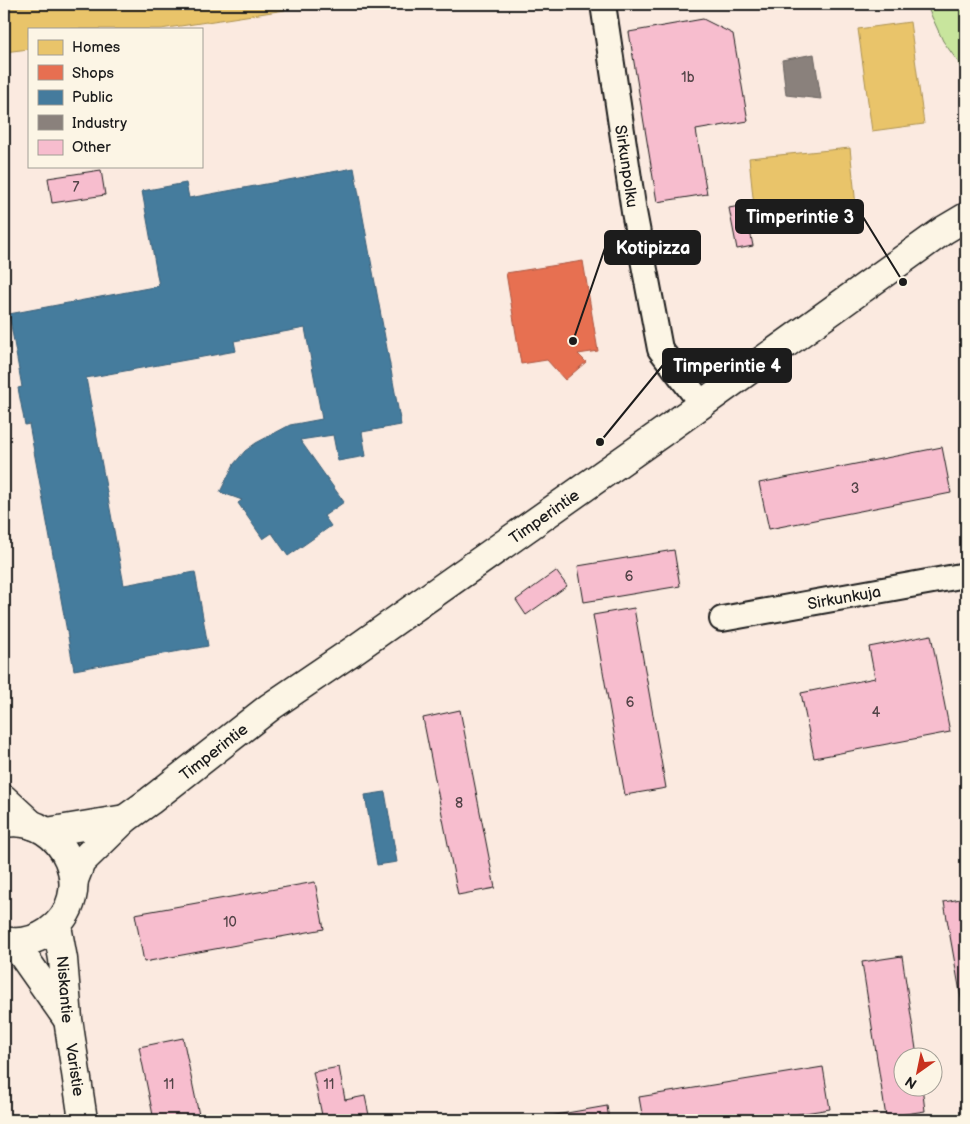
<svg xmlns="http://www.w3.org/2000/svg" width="970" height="1124" font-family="'Balsamiq Sans',sans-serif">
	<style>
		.green { fill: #c8e59d; stroke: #72805c }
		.homes { fill: #e9c46a; stroke: #ac9253 }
		.shops { fill: #e76f51; stroke: #aa5641 }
		.public { fill: #457b9d; stroke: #395e76 }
		.industry { fill: #8a817c; stroke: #69635f }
		.building { fill: #f7bdce; stroke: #1c1c1c }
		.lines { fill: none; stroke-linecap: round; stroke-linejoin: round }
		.minor-casing { stroke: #1c1c1c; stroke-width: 28 }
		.tertiary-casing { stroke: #1c1c1c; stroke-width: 31 }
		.minor { stroke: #fcf5e5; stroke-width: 24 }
		.tertiary { stroke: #fcf5e5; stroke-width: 28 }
		.labels { text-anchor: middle; stroke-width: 5; stroke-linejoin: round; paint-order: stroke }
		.number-label { font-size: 14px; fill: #534448 }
		.street-label { font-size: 16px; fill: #1c1c1c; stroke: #fcf5e5 }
		.leader { fill: none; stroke: #1c1c1c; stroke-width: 2 }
		.callout-dot { fill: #1c1c1c; stroke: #fcf5e5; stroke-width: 2 }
		.callout { fill: #1c1c1c; stroke: #1c1c1c; stroke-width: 2 }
		.callout-label { font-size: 18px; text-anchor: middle; font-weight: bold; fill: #fff }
	</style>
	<rect width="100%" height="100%" fill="#fbeae0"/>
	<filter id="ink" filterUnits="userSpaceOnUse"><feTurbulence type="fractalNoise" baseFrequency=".02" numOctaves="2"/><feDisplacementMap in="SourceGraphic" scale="10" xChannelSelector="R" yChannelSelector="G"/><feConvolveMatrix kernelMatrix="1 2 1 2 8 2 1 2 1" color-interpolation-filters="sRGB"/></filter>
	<g filter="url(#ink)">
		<path class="green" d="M 926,4 L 966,4 L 966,73 L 943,41 Z"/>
		<g class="homes">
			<path d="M 35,4 L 284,4 L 285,10 L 161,29 L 29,29 L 29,49 L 4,52 L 4,9 Z"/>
			<path d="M 910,22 L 924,124 L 872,131 L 858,29 Z"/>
			<path d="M 850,148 L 856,206 L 755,217 L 749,158 Z"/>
		</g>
		<path class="shops" d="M 583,261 L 598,351 L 578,354 L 586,362 L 565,380 L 547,360 L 521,364 L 506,273 Z"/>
		<g class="public">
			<path d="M 354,168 L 401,425 L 362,432 L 366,456 L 338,461 L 333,435 L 300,440 L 344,502 L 324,516 L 331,526 L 288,556 L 272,533 L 263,539 L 238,503 L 242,500 L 220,492 L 234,464 L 245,451 L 256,443 L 290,425 L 322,419 L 305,328 L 234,341 L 236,351 L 86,378 L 124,585 L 195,572 L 208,646 L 74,670 L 29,424 L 25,425 L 18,388 L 22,387 L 9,314 L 159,286 L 142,191 L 186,183 L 189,198 Z"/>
			<path d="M 385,792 L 397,862 L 377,865 L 365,795 Z"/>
		</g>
		<path class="industry" d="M 814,54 L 821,99 L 786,95 L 782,60 Z"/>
		<g class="building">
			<path d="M 703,19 L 733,34 L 748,121 L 696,130 L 707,194 L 657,202 L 629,32 Z"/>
			<path d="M 101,170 L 105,195 L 52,203 L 48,178 Z"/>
			<path d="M 745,205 L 753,246 L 737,249 L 729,208 Z"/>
			<path d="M 942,447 L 951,493 L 769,529 L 759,483 Z"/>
			<path d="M 674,550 L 680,586 L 584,602 L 578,566 Z"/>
			<path d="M 556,571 L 567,586 L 526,615 L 516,600 Z"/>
			<path d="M 634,608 L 666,788 L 625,795 L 593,615 Z"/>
			<path d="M 931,635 L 950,732 L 814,758 L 801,693 L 875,678 L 869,647 Z"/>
			<path d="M 460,710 L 495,888 L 458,895 L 423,718 Z"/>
			<path d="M 315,882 L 324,929 L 144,962 L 135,914 Z"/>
			<path d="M 966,898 L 966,1026 L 944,902 Z"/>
			<path d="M 902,956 L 917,1056 L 902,1056 L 902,1086 L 922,1086 L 925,1111 L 886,1117 L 862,962 Z"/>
			<path d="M 183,1038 L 200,1120 L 154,1120 L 139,1047 Z"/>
			<path d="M 339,1067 L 345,1100 L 365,1096 L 370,1120 L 323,1120 L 313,1072 Z"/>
			<path d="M 823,1067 L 830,1109 L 761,1120 L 643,1120 L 639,1097 Z"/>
			<path d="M 607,1106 L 609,1120 L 527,1120 Z"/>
		</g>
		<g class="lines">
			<defs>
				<g id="minor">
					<path id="s1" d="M 603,4 L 634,212 L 660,349 L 701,403"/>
					<path id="s2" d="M 722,619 L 966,575"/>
				</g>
				<g id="tertiary">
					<path d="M 4,799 L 32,825"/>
					<path d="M 4,823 C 66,813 100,896 48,932 C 35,941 20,944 4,941"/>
					<path d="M 47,832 L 125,819"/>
					<path id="s3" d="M 74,880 L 81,862 L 125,819 L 150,801 L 270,707 L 354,650 L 670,427 L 944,230 L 966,217"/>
					<path id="s4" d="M 57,926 L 63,959 L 68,1019 L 83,1120"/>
					<path d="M 14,943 L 66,1017"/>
				</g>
			</defs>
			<use href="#minor" class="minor-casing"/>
			<use href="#tertiary" class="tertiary-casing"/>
			<use href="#minor" class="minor"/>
			<use href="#tertiary" class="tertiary"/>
		</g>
	</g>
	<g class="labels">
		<g class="number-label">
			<text x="688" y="82">1b</text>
			<text x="76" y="192">7</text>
			<text x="855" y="493">3</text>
			<text x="629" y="581">6</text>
			<text x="630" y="707">6</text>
			<text x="876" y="717">4</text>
			<text x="459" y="808">8</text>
			<text x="230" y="927">10</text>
			<text x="169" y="1089">11</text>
			<text x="329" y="1089">11</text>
		</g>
		<g class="street-label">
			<text dy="6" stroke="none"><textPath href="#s1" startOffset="164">Sirkunpolku</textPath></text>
			<text dy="6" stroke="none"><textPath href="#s3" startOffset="598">Timperintie</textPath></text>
			<text dy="6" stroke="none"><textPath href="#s2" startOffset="124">Sirkunkuja</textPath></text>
			<text dy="6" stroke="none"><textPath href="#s3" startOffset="192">Timperintie</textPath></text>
			<text dy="6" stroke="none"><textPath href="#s4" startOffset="64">Niskantie</textPath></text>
			<text dy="6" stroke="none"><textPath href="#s4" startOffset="145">Varistie</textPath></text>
		</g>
	</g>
	<path class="leader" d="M903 282L863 217M573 341L605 248M600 442L663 365"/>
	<g class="callout-dot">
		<circle cx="903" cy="282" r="5"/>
		<circle cx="573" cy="341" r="5"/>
		<circle cx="600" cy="442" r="5"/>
	</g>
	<g class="callout">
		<rect x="736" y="200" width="127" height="33" rx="5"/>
		<rect x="605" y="231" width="95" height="33" rx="5"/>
		<rect x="663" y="349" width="128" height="33" rx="5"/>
	</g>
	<g class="callout-label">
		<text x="800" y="223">Timperintie 3</text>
		<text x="653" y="254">Kotipizza</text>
		<text x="727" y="372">Timperintie 4</text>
	</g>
	<rect width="970" height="1124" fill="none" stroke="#fcf5e5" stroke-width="20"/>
	<rect x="10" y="10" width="950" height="1104" fill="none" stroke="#1c1c1c" stroke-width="2" filter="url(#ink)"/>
	<rect x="28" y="28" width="175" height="140" fill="#fcf5e5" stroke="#a29e95"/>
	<rect x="38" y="40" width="25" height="15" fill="#e9c46a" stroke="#a29e95"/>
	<text x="72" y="52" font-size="15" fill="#1c1c1c">Homes</text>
	<rect x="38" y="65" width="25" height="15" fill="#e76f51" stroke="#a29e95"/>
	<text x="72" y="78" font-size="15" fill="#1c1c1c">Shops</text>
	<rect x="38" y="90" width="25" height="15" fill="#457b9d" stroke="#a29e95"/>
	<text x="72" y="102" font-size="15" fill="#1c1c1c">Public</text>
	<rect x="38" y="115" width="25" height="15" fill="#8a817c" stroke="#a29e95"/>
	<text x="72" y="128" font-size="15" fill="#1c1c1c">Industry</text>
	<rect x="38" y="140" width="25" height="15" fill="#f7bdce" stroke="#a29e95"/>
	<text x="72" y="152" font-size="15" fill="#1c1c1c">Other</text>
	<g transform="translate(918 1072) rotate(213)"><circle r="24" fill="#fcf5e5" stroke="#a29e95"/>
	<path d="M0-4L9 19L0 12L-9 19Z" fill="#c8321e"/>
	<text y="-8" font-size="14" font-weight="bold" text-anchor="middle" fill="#1c1c1c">N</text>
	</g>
</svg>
